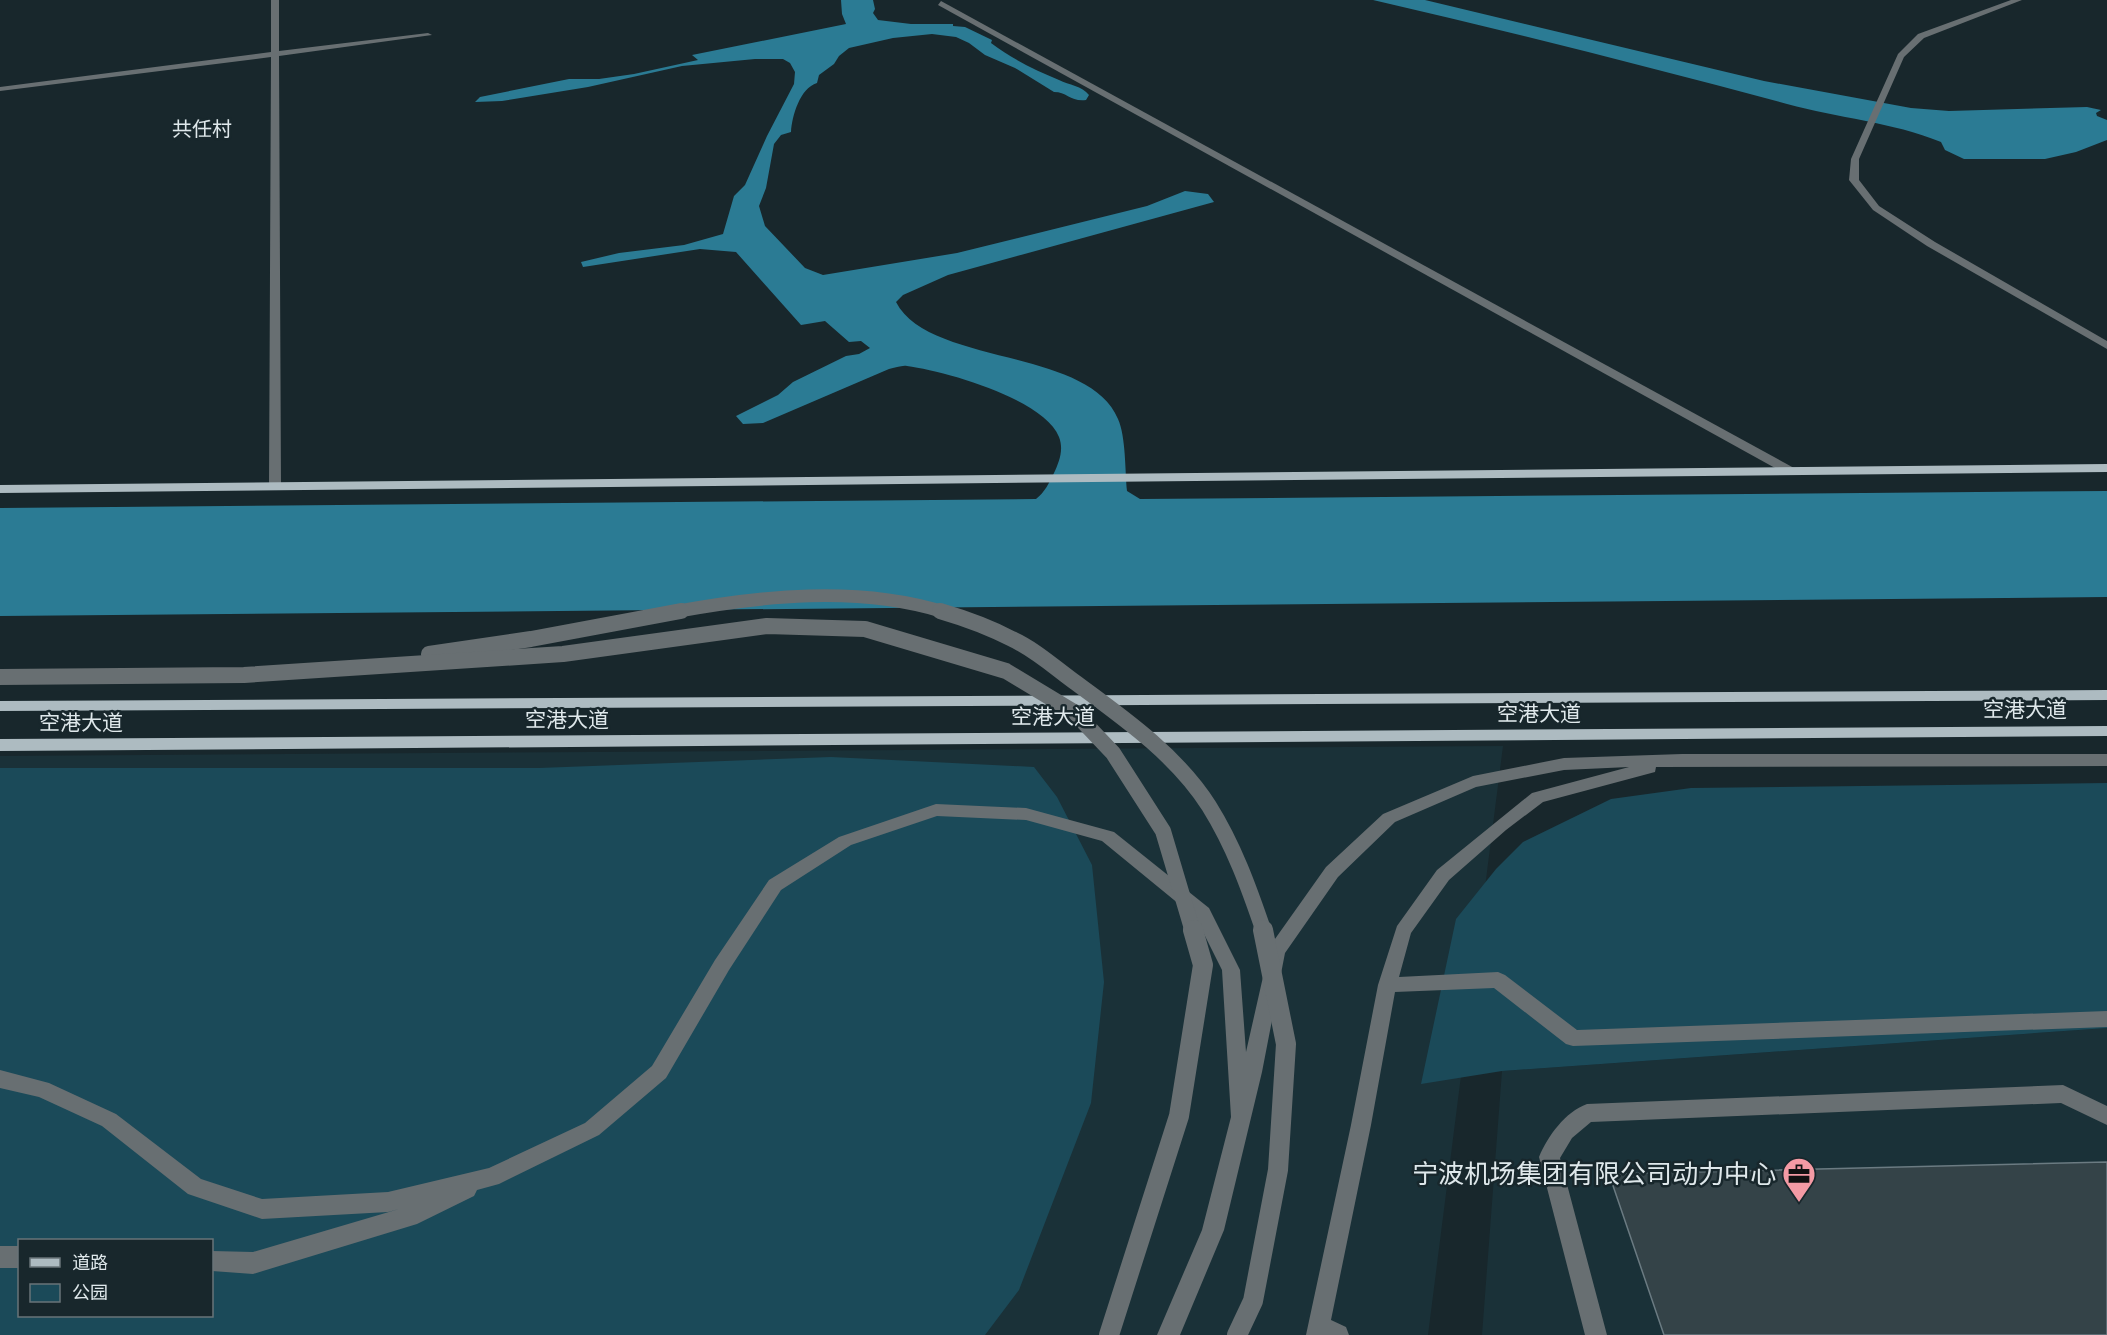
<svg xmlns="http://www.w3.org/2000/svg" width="2107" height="1335" font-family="'Noto Sans','Noto Sans SC',sans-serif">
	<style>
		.built { fill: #1a3138; fill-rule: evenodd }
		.green { fill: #1b4a59; fill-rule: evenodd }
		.water { fill: #2b7b94 }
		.building { fill: #344348; stroke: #6b7b82; stroke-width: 1.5 }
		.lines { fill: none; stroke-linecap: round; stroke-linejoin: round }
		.minor { fill: #686f72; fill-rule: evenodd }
		.major { fill: #adbbc1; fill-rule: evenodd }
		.minor-bridge-far2 { stroke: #686f72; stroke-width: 13 }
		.minor-bridge-far1 { stroke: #686f72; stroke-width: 16 }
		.minor-bridge { stroke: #686f72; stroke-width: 20 }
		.labels { text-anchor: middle; stroke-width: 5; stroke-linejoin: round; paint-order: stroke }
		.far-quarter-label { font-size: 20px; fill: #dfe8eb; stroke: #18272c }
		.street-label { font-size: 21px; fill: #dfe8eb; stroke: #18272c }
		.near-poi-label { font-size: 26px; fill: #dfe8eb; stroke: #18272c; text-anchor: end }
	</style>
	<rect width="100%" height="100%" fill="#18272c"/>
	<g class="built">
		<path d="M 1503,746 L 1428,1335 L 0,1335 L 0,756 ZM 20,1240 L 212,1240 L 212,1316 L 20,1316 Z"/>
		<path d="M 2107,1028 L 2107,1335 L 1482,1335 L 1502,1071 Z"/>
	</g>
	<g class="green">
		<path d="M 831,757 L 1034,767 L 1057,797 L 1092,865 L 1104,982 L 1091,1103 L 1019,1290 L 985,1335 L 0,1335 L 0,768 L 539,768 ZM 20,1240 L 212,1240 L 212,1316 L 20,1316 Z"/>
		<path d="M 2107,783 L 2107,1028 L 1502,1071 L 1421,1084 L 1456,919 L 1496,869 L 1523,842 L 1611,799 L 1691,788 Z"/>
	</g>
	<g class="water">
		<path d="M 841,0 L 873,0 L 875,9 L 873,13 L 878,20 L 911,24 L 953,24 L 953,26 L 965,27 L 992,40 L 991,43 C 1012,59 1035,70 1059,80 C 1069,85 1082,86 1089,95 L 1086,100 C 1071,102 1067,92 1054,92 L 1015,68 L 985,55 L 969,43 L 956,37 L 932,34 L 893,38 L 849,48 L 839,56 L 834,64 L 819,75 L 817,83 C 800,88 792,116 791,132 L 781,135 L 774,144 L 766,188 L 759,206 L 765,226 L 805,268 L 823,275 L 957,253 L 1147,206 L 1185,191 L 1208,194 L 1214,202 L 948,275 L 903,295 L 896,302 C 929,366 1088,347 1118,419 C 1126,437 1125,471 1127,491 L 1140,499 L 2107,491 L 2107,597 L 0,616 L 0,508 L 1036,499 C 1045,492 1049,483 1054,473 C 1059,462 1064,450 1059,437 C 1044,399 945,371 907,366 C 902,365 895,368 889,369 L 763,423 L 743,424 L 736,416 L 778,395 L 793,382 L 846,356 L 859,354 L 870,348 L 861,341 L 849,342 L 825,321 L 801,325 L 736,252 L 700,249 L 583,267 L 581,262 L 619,253 L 684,245 L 723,234 L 734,196 L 745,185 L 767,136 L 794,84 L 795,72 L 790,63 L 783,59 L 755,59 L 682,66 L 588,87 L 502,101 L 475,102 L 480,97 L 569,79 L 599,79 L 634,74 L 698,60 L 692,55 L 846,24 L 842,14 Z"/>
		<path d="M 1373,0 L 1425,0 L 1764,81 L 1911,108 L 1949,111 L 2087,107 L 2101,110 L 2096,113 L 2097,116 L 2107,120 L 2107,140 L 2076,152 L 2045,159 L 1964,159 L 1945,150 L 1941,142 C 1892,122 1838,118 1787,104 C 1650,67 1512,32 1373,0 Z"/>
	</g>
	<path class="building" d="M 2107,1162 L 2107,1335 L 1664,1335 L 1609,1174 Z"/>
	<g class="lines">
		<g class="minor">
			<path d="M 271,0 L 279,0 L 279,51 L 428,33 L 432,35 L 279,56 L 281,486 L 275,490 L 269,486 L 271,57 L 0,91 L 0,87 L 271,52 Z"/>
			<path d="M 2011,0 L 2022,0 L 1924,38 L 1904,57 L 1859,159 L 1859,180 L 1879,206 L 1935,242 L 2107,341 L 2107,349 L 1927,246 L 1873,210 L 1849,180 L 1851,159 L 1898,54 L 1918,34 Z"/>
			<path d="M 941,1 L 1794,468 L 1796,471 L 1790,475 L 1786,474 L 938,5 Z"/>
			<path d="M 1682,754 L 2107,754 L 2107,766 L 1656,767 L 1655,772 L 1543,802 L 1506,830 L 1449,880 L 1411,933 L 1399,977 L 1498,972 L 1505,975 L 1577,1030 L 2107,1011 L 2107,1027 L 1573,1046 L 1566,1044 L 1494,988 L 1395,992 L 1371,1125 L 1331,1320 L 1346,1327 L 1349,1335 L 1306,1335 L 1351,1125 L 1378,985 L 1397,926 L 1437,870 L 1532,793 L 1629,767 L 1564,770 L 1476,787 L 1395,822 L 1338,877 L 1285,953 L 1262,1072 L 1224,1230 L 1180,1335 L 1157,1335 L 1202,1230 L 1231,1117 L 1222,970 L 1196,918 L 1102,841 L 1026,820 L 937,816 L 851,845 L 781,890 L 729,970 L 666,1078 L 599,1135 L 499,1184 L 477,1190 L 474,1196 L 417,1224 L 253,1274 L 212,1271 L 212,1251 L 253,1252 L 399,1209 L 388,1212 L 262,1219 L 188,1194 L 102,1126 L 39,1097 L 0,1088 L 0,1070 L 49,1083 L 116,1114 L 201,1179 L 262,1199 L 388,1192 L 489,1168 L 585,1123 L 652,1066 L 715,960 L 769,880 L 839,837 L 936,804 L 1026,808 L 1114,832 L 1209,908 L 1240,970 L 1246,1052 L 1270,946 L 1326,867 L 1383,814 L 1473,776 L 1564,758 Z"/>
			<path d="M 2063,1085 L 2107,1106 L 2107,1125 L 2061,1103 L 1591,1122 L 1572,1138 L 1560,1158 L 1607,1335 L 1585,1335 L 1539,1157 C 1548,1136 1565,1112 1587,1104 Z"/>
			<rect x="0" y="1246" width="20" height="22"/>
		</g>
		<g class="major">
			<path d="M 2107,464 L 2107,472 L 0,493 L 0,485 Z"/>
			<path d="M 2107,690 L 2107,700 L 0,711 L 0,701 Z"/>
			<path d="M 2107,726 L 2107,736 L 0,751 L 0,739 Z"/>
		</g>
		<path class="minor-bridge-far2" d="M 673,612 C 761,596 857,585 944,612"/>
		<g class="minor-bridge-far1">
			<path d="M 940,611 C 964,618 989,627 1012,639 C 1034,649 1053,666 1072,680 C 1121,716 1176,754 1209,806 C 1234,846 1249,888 1264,932"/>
			<path d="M 429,654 L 531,639 L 681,611"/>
			<path d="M 0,677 L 244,675 L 563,654 L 767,626 L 865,629 L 1006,671 L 1074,712 L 1113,753 L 1163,831 L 1193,932"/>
		</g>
		<g class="minor-bridge">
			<path d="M 1109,1335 L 1179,1116 L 1203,965 L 1193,930"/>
			<path d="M 1237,1335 L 1253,1301 L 1278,1170 L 1286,1044 L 1263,930"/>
		</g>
	</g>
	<defs>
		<symbol id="office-pin" viewBox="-11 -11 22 30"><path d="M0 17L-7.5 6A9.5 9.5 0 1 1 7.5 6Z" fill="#f49aa4" stroke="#18272c"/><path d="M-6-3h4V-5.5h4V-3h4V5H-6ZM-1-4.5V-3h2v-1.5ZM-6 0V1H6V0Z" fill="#111"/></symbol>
	</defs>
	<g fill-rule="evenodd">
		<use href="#office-pin" x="1780" y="1155" width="38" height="52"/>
	</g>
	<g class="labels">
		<g class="far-quarter-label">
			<text x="202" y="136">共任村</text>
		</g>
		<g class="street-label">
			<text x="2025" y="717">空港大道</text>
			<text x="1539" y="721">空港大道</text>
			<text x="1053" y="724">空港大道</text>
			<text x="567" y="727">空港大道</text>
			<text x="81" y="730">空港大道</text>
		</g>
		<g class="near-poi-label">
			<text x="1776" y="1183">宁波机场集团有限公司动力中心</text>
		</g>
	</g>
	<rect x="18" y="1239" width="195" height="78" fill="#18272c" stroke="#687478" stroke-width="1.5"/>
	<rect x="30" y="1258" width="30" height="9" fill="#adbbc1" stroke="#687478" stroke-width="1.5"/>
	<text x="72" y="1269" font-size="18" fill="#dfe8eb">道路</text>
	<rect x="30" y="1284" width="30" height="18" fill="#1b4a59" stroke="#687478" stroke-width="1.5"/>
	<text x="72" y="1299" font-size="18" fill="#dfe8eb">公园</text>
</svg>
